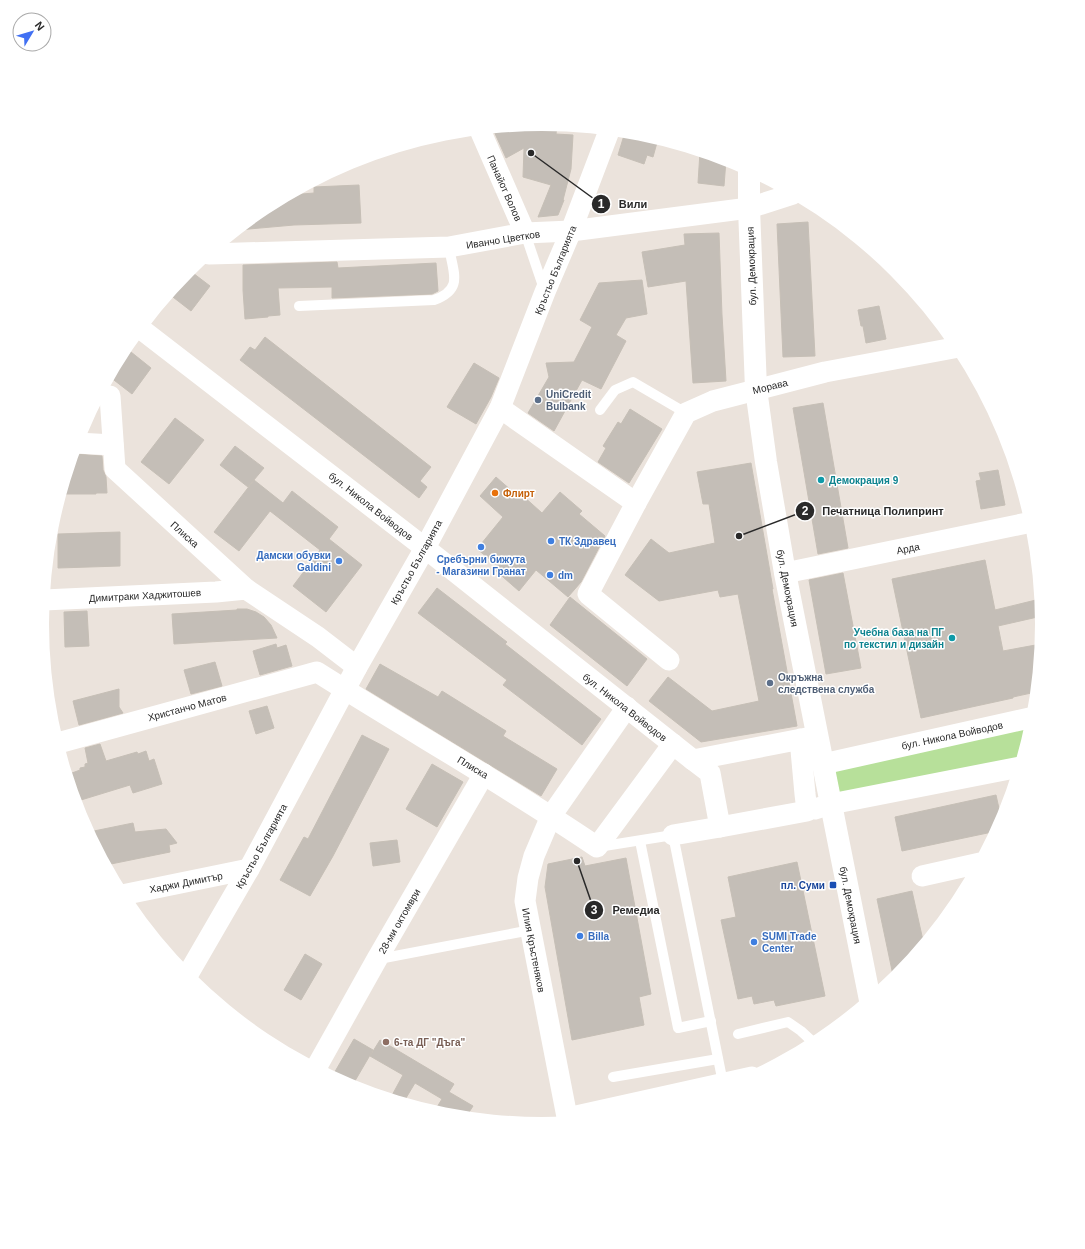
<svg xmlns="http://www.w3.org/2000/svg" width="1085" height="1249" font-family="Helvetica,sans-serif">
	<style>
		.green { fill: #b7e09a }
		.building { fill: #c4beb7; stroke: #c6bfb6 }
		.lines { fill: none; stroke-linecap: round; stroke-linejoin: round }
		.lane { stroke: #fff; stroke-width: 10 }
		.street { stroke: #fff; stroke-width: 21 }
		.secondary { stroke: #fff; stroke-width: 22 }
		.service-dot { fill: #5c6f8a; stroke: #fff; stroke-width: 1.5 }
		.culture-dot { fill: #0f9aa8; stroke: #fff; stroke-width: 1.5 }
		.food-dot { fill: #e8710a; stroke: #fff; stroke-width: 1.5 }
		.shop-dot { fill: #3f7fe0; stroke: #fff; stroke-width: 1.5 }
		.transit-dot { fill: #1a4fb4; stroke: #fff; stroke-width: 1.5 }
		.education-dot { fill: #8d6e63; stroke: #fff; stroke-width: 1.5 }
		.labels { text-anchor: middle; stroke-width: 3; stroke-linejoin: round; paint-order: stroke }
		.street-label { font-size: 10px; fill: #292929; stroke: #fff }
		.service-label { font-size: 10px; font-weight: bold; fill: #4e5e75; stroke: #fff; text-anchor: start }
		.culture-label { font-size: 10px; font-weight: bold; fill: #0d838f; stroke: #fff; text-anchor: start }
		.food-label { font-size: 10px; font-weight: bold; fill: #c56008; stroke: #fff; text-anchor: start }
		.shop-label { font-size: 10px; font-weight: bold; fill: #366cbe; stroke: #fff; text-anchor: start }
		.transit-label { font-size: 10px; font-weight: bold; fill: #164399; stroke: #fff; text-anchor: end }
		.education-label { font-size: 10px; font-weight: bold; fill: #785e54; stroke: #fff; text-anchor: start }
		.leader { fill: none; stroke: #292929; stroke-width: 1.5 }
		.callout-dot { fill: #292929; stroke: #fff; stroke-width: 1.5 }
		.mark-label { font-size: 12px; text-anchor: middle; font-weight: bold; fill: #fff }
		.callout-label { font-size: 11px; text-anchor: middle; font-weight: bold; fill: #292929; stroke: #fff; stroke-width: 3; stroke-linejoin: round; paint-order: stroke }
	</style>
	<rect width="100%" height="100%" fill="#ebe3dc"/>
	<path class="green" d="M 1033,722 L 1021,764 L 831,804 L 823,764 Z"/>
	<g class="building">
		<path d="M 543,124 L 557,125 L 556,134 L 573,135 L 571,169 L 563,200 L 564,200 L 558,215 L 538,217 L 551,185 L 523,177 L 524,148 L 506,158 L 493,129 Z"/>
		<path d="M 625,132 L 640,134 L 658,139 L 653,157 L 647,155 L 644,164 L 618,155 Z"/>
		<path d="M 700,152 L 726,160 L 724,186 L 698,183 Z"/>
		<path d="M 359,185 L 361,223 L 294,225 L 238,230 L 265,208 L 290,195 L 314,193 L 314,187 Z"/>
		<path d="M 808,222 L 815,356 L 783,357 L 777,224 Z"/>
		<path d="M 719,233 L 722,315 L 726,381 L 693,383 L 686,281 L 648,287 L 642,252 L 685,245 L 684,234 Z"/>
		<path d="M 337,262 L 338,268 L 436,263 L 438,291 L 432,294 L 332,298 L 332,287 L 278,288 L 280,315 L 268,316 L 268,317 L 245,319 L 243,290 L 243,265 Z"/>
		<path d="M 189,270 L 210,286 L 191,311 L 169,294 Z"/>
		<path d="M 642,280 L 647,314 L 626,318 L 616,335 L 626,341 L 601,389 L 582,380 L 554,431 L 528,413 L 549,377 L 546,363 L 574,362 L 592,327 L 580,320 L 599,283 Z"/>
		<path d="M 879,306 L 886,339 L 866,343 L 863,326 L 861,326 L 858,310 Z"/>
		<path d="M 265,337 L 431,467 L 420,481 L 427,487 L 419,498 L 240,360 L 250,347 L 255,350 Z"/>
		<path d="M 126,348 L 151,368 L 132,394 L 110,377 Z"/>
		<path d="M 474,363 L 499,378 L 491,397 L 476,424 L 447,407 Z"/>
		<path d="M 823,403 L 848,548 L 818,554 L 793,408 Z"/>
		<path d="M 630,409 L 662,429 L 629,483 L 598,462 L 606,448 L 603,446 L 618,422 L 621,424 Z"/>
		<path d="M 175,418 L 204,440 L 169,484 L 141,462 Z"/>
		<path d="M 235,446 L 264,468 L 248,487 L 220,465 Z"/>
		<path d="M 74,454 L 102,456 L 103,470 L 106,477 L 107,493 L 96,493 L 96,494 L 62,494 Z"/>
		<path d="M 751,463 L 773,589 L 772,589 L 797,726 L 701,742 L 649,701 L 668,677 L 712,711 L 759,701 L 738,594 L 720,597 L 718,590 L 659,601 L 625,575 L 651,539 L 669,553 L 715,543 L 709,504 L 703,504 L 697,472 Z"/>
		<path d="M 998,470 L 1005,505 L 981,509 L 976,481 L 981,480 L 979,473 Z"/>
		<path d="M 496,477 L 520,498 L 522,495 L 542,513 L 560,492 L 582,511 L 579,514 L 605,536 L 581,582 L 568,597 L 536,570 L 519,591 L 495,570 L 498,566 L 477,549 L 503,517 L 480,496 Z"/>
		<path d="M 254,480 L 283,503 L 292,491 L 338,527 L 329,539 L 362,565 L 326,612 L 293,586 L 320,550 L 270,511 L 239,551 L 214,532 Z"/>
		<path d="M 120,532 L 120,566 L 58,568 L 58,534 Z"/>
		<path d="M 985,560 L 995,610 L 1040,599 L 1042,616 L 998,626 L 1003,651 L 1041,644 L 1036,692 L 1013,697 L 1013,698 L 921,718 L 892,579 Z"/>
		<path d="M 843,573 L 861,668 L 826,674 L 809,580 Z"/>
		<path d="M 437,588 L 507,642 L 505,644 L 601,719 L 582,745 L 503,685 L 507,680 L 418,613 Z"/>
		<path d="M 570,597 L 647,659 L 627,686 L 550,625 Z"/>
		<path d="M 237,609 L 247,609 L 256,612 L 264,617 L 271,625 L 277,638 L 174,644 L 172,614 L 237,610 Z"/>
		<path d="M 87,611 L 89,646 L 65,647 L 64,612 Z"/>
		<path d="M 276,644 L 277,648 L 286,645 L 292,666 L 260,675 L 253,651 Z"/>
		<path d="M 215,662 L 222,686 L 191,694 L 184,670 Z"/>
		<path d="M 380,664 L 438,697 L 442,691 L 506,731 L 503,736 L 557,769 L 541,796 L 366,689 Z"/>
		<path d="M 119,689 L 119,707 L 123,713 L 79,725 L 73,701 Z"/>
		<path d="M 267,706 L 274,728 L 256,734 L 249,711 Z"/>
		<path d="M 362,735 L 389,749 L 333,856 L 310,896 L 280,880 L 304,837 L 308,839 Z"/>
		<path d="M 100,744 L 106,761 L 137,752 L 138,754 L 146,751 L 149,761 L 154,759 L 162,784 L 133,793 L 130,785 L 81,800 L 72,773 L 80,770 L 80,768 L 85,767 L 85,764 L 88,763 L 85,748 Z"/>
		<path d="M 432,764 L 463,782 L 437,827 L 406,809 Z"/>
		<path d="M 996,795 L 1002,822 L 997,831 L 902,851 L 895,817 Z"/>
		<path d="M 133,823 L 135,832 L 166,829 L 177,843 L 169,845 L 170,852 L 106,865 L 89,832 Z"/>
		<path d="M 397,840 L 400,862 L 373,866 L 370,843 Z"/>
		<path d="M 582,857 L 585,866 L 626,858 L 651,994 L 639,997 L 644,1025 L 572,1040 L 545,887 L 548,864 Z"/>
		<path d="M 797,862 L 825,996 L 776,1006 L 774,1000 L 754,1004 L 752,996 L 738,999 L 721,920 L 736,917 L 728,877 Z"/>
		<path d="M 912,891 L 924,945 L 894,980 L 877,899 Z"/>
		<path d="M 305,954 L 322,964 L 301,1000 L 284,990 Z"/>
		<path d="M 354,1039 L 373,1050 L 352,1086 L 333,1075 Z"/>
		<path d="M 380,1040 L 454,1084 L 449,1092 L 473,1106 L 466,1117 L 445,1115 L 434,1112 L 442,1099 L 415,1083 L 403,1103 L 390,1099 L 403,1075 L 370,1056 Z"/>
	</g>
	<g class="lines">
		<g class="lane">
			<path d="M 525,233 L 544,289"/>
			<path d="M 299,306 L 434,300 C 464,289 453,273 449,247"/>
			<path d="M 600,410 L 615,390 L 633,382 L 686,413"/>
			<path d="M 640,841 L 678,1028 L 711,1021"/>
			<path d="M 598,847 L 673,835 L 723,1083"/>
			<path d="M 379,959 L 531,930"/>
			<path d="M 738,1034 L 788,1022 L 801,1031 L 815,1044"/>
			<path d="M 613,1077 L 718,1059"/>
		</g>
		<g class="street">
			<path d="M 480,130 L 525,233"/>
			<path d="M 209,254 L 449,247 L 525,233 L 571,231 L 749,208 L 793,194"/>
			<path d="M 141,329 L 425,548 L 693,760"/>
			<path d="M 110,396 L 115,469 L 246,589 L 318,637 L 357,667"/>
			<path d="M 500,408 L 636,503 L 588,594 L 669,660"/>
			<path d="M 77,443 L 113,445"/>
			<path d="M 636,503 L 686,413 L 713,401 L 825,372 L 959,347"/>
			<path d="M 785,573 L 1032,522"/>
			<path d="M 44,600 L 216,592 L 246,589"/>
			<path d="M 800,739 L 805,794 L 807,811 L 720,827 L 710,773 L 693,760 L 817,736"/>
			<path d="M 58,743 L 317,672 C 410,731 506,785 597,847 L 673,744"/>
			<path d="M 823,764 L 1034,717"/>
			<path d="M 815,809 L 831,804 L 1020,767"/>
			<path d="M 673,835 L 720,827"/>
			<path d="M 922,876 L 980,863"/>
			<path d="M 122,895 L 249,869"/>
			<path d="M 187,976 L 249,869 L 357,667 L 425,548 L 500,408 L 545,292 L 571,231 L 609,131"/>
			<path d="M 316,1068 L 377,959 L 484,774"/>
			<path d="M 567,1118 L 752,1077"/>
			<path d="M 568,1122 L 525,901 L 528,878 L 534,856 L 551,816 L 627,707"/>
		</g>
		<path class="secondary" d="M 749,170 L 749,208 L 756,389 L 766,462 L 785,573 L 870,1000"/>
	</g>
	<g class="service-dot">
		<circle cx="538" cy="400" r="4"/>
		<circle cx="770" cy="683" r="4"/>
	</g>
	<g class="culture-dot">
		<circle cx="821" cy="480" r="4"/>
		<circle cx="952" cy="638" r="4"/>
	</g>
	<circle class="food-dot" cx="495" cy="493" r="4"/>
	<g class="shop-dot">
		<circle cx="551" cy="541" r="4"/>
		<circle cx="481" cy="547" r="4"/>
		<circle cx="339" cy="561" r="4"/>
		<circle cx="550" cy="575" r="4"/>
		<circle cx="580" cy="936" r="4"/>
		<circle cx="754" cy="942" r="4"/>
	</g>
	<rect class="transit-dot" x="829" y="881" width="8" height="8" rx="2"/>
	<circle class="education-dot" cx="386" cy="1042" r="4"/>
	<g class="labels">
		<g class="street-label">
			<text transform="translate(505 188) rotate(66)" y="4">Панайот Волов</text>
			<text transform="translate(503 239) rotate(-9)" y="4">Иванчо Цветков</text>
			<text transform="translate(751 266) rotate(-92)" y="4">бул. Демокрация</text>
			<text transform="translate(555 270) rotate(-68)" y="4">Кръстьо Българията</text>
			<text transform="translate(770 386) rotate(-14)" y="4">Морава</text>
			<text transform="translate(371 506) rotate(38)" y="4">бул. Никола Войводов</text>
			<text transform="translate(185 534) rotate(42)" y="4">Плиска</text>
			<text transform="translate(908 548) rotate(-11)" y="4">Арда</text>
			<text transform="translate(416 562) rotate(-61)" y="4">Кръстьо Българията</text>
			<text transform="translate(788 588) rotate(79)" y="4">бул. Демокрация</text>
			<text transform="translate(145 595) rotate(-3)" y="4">Димитраки Хаджитошев</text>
			<text transform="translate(187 707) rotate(-15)" y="4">Христанчо Матов</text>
			<text transform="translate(625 707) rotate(38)" y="4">бул. Никола Войводов</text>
			<text transform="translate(952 735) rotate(-12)" y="4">бул. Никола Войводов</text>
			<text transform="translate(473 767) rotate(31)" y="4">Плиска</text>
			<text transform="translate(261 846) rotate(-61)" y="4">Кръстьо Българията</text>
			<text transform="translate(186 882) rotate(-11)" y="4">Хаджи Димитър</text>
			<text transform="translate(851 905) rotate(79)" y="4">бул. Демокрация</text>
			<text transform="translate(399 921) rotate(-60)" y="4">28-ми октомври</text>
			<text transform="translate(534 950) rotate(79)" y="4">Илия Кръстеняков</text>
		</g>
		<g class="service-label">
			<text x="546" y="398">UniCredit<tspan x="546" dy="12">Bulbank</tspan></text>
			<text x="778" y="681">Окръжна<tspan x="778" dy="12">следствена служба</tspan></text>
		</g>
		<g class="culture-label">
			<text x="829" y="484">Демокрация 9</text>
			<text x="944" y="636" text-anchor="end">Учебна база на ПГ<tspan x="944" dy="12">по текстил и дизайн</tspan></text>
		</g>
		<g class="food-label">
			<text x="503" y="497">Флирт</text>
		</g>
		<g class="shop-label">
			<text x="559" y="545">ТК Здравец</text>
			<text x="331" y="559" text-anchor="end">Дамски обувки<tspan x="331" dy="12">Galdini</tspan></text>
			<text x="481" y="563" text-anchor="middle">Сребърни бижута<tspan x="481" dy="12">- Магазини Гранат</tspan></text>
			<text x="558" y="579">dm</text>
			<text x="588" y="940">Billa</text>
			<text x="762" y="940">SUMI Trade<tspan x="762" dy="12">Center</tspan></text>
		</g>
		<g class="transit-label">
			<text x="825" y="889">пл. Суми</text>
		</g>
		<g class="education-label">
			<text x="394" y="1046">6-та ДГ "Дъга"</text>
		</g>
	</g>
	<path d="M0 0H1085V1249H0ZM49 624a493 493 0 1 1 986 0a493 493 0 1 1-986 0Z" fill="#fff" fill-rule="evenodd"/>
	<path class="leader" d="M531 153L601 204M739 536L805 511M577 861L594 910"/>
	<g class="callout-dot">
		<circle cx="531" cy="153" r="4"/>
		<circle cx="739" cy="536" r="4"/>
		<circle cx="577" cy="861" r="4"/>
		<circle cx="601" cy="204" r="10"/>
		<circle cx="805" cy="511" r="10"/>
		<circle cx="594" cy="910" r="10"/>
	</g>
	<g class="mark-label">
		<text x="601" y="208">1</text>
		<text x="805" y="515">2</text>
		<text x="594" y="914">3</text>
	</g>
	<g class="callout-label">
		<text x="633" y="208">Вили</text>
		<text x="883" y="515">Печатница Полипринт</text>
		<text x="636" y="914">Ремедиа</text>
	</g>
	<g transform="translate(32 32) rotate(52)"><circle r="19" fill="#ffffff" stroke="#a9a9a9"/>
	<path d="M0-3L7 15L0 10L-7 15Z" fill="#4170f3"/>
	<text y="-6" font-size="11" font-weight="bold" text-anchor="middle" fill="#292929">N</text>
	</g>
</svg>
